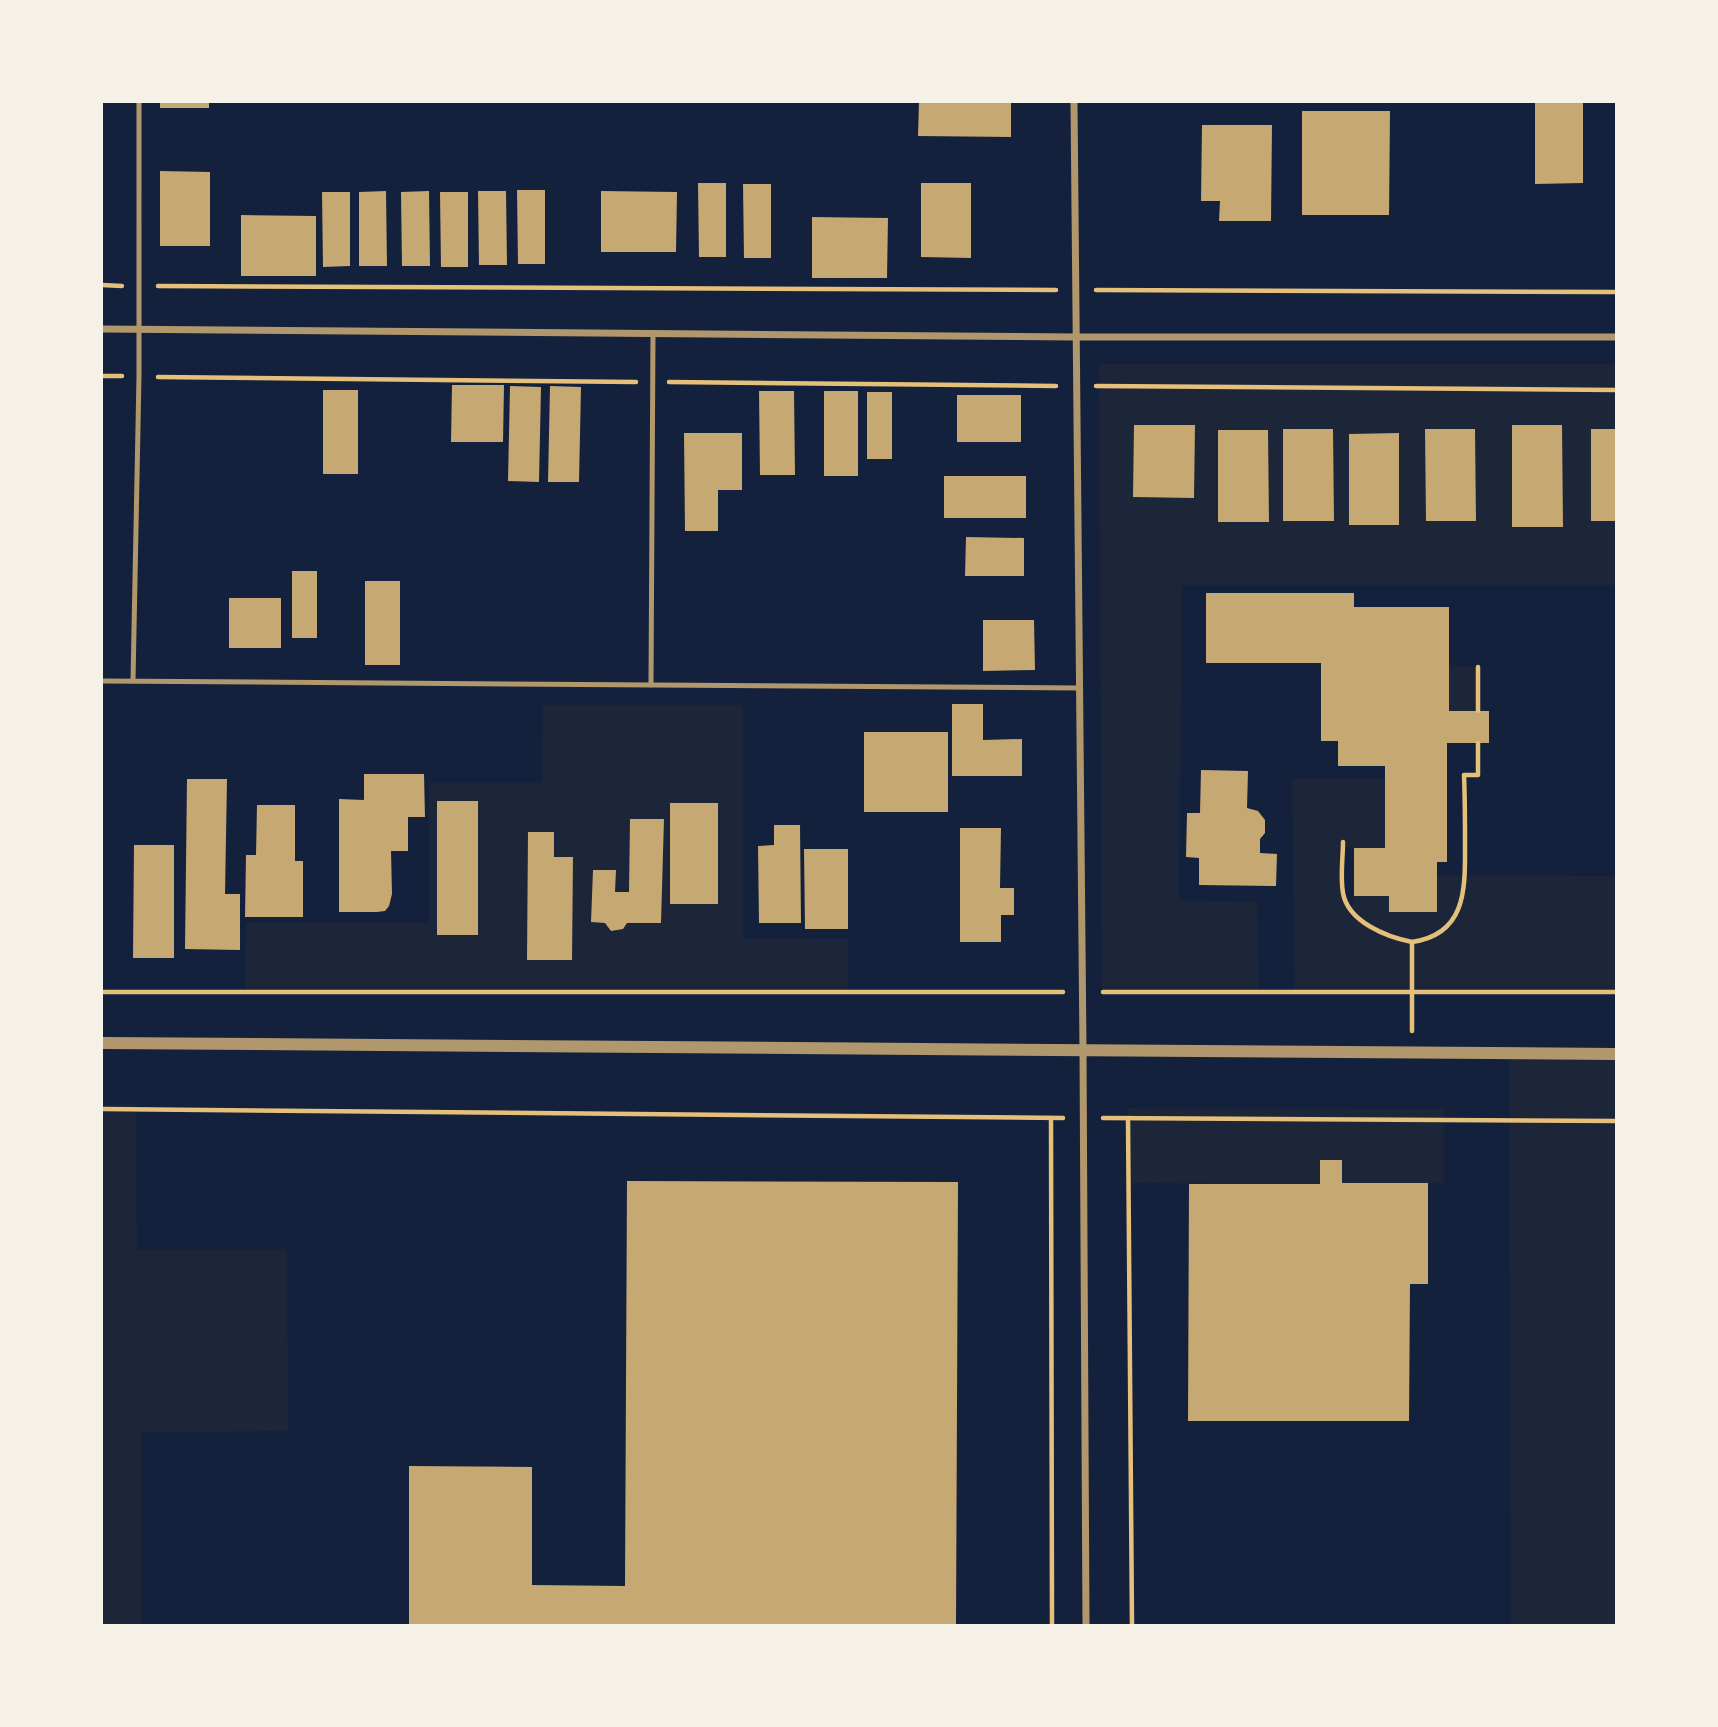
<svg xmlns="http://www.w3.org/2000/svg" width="1718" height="1727" font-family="'Space Grotesk',sans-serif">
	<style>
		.green { fill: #1d2539 }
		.building { fill: #c6a872 }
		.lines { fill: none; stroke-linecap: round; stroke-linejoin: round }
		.path { stroke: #e5c07b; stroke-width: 4.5 }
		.service { stroke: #b1986c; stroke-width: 5 }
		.minor { stroke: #b1986c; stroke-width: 7 }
		.tertiary { stroke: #b1986c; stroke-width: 12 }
	</style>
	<rect width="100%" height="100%" fill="#14213d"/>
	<g class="green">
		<path d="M 1099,364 L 1616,364 L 1616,585 L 1182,585 L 1179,900 L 1257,902 L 1259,992 L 1102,992 Z"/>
		<rect x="1449" y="667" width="29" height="44"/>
		<path d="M 543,705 L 743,705 L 743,939 L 848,939 L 848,994 L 245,993 L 246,923 L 429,923 L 429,783 L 542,783 Z"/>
		<path d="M 1292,779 L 1385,779 L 1385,848 L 1343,848 L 1343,892 L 1352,909 L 1354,896 L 1389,896 L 1390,912 L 1437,912 L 1437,875 L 1616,876 L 1616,992 L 1295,992 Z"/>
		<path d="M 1509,1054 L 1616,1054 L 1616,1625 L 1511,1625 Z"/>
		<path d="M 136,1104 L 137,1250 L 287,1249 L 288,1431 L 141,1432 L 142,1625 L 102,1625 L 102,1105 Z"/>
		<path d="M 1128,1108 L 1444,1109 L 1444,1183 L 1342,1183 L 1342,1160 L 1320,1160 L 1320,1184 L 1128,1183 Z"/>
	</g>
	<g class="building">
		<rect x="160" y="102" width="49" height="6"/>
		<path d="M 919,102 L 1011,102 L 1011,137 L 918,136 Z"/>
		<path d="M 1535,102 L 1583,102 L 1583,183 L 1535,184 Z"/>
		<path d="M 1302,111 L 1390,111 L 1389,215 L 1302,215 Z"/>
		<path d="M 1202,125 L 1272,125 L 1271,221 L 1219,221 L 1220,201 L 1201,201 Z"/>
		<path d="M 160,171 L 210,172 L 210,246 L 160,246 Z"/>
		<path d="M 698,183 L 726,183 L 726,257 L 699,257 Z"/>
		<path d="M 921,183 L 971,183 L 971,258 L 921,257 Z"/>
		<path d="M 743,184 L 771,184 L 771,258 L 744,258 Z"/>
		<path d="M 517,190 L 545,190 L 545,264 L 518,264 Z"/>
		<path d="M 386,191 L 387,266 L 359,266 L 359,192 Z"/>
		<path d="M 429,191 L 430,266 L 402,266 L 401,192 Z"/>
		<path d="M 478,191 L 506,191 L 507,265 L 479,265 Z"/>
		<path d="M 601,191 L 677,192 L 676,252 L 601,252 Z"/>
		<path d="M 322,192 L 350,192 L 350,266 L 323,267 Z"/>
		<path d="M 440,192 L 468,192 L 468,267 L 441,267 Z"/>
		<path d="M 241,215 L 316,216 L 316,276 L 241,276 Z"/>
		<path d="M 812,217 L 888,218 L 887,278 L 812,278 Z"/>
		<path d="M 452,385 L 504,385 L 503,442 L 451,442 Z"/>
		<path d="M 510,386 L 541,387 L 539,482 L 508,481 Z"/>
		<path d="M 550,386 L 581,387 L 579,482 L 548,482 Z"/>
		<rect x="323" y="390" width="35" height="84"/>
		<path d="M 759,391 L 794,391 L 795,475 L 760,475 Z"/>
		<rect x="824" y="391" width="34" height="85"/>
		<rect x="867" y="392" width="25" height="67"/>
		<rect x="957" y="395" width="64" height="47"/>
		<path d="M 1134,425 L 1195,425 L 1194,498 L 1133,497 Z"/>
		<path d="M 1512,425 L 1562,425 L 1563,527 L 1512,527 Z"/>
		<path d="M 1283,429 L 1333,429 L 1334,521 L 1283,521 Z"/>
		<path d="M 1425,429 L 1475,429 L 1476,521 L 1426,521 Z"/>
		<rect x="1591" y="429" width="25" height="92"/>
		<path d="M 1218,430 L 1268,430 L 1269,522 L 1218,522 Z"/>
		<path d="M 684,433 L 742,433 L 742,490 L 718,490 L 718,531 L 685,531 Z"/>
		<path d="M 1399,433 L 1399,525 L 1349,525 L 1349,434 Z"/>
		<rect x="944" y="476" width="82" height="42"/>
		<path d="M 966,537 L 1024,538 L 1024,576 L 965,576 Z"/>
		<rect x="292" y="571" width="25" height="67"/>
		<rect x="365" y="581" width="35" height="84"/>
		<path d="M 1206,593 L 1354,593 L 1354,607 L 1449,607 L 1449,711 L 1489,711 L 1489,743 L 1447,743 L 1447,862 L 1437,862 L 1437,912 L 1389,912 L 1389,896 L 1354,896 L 1354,848 L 1385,848 L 1385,766 L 1338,766 L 1338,741 L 1321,741 L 1321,663 L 1206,663 Z"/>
		<rect x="229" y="598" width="52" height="50"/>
		<path d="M 983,620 L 1034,620 L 1035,670 L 983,671 Z"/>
		<path d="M 952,704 L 983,704 L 983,740 L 1022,739 L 1022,776 L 952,776 Z"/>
		<rect x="864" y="732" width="84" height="80"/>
		<path d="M 1201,770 L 1248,771 L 1247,808 L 1258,811 L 1265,820 L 1265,833 L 1260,839 L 1260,853 L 1277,854 L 1276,886 L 1199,885 L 1199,858 L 1186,857 L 1187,813 L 1200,813 Z"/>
		<path d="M 364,774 L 424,774 L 425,817 L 408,817 L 408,851 L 391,851 L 392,894 L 389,906 L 385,911 L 377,912 L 339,912 L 339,799 L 364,800 Z"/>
		<path d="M 187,779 L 227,779 L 225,894 L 240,894 L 240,950 L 185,949 Z"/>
		<rect x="437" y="801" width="41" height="134"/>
		<rect x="670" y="803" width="48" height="101"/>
		<path d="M 257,805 L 295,805 L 295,861 L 303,861 L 303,917 L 245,917 L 246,855 L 256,855 Z"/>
		<path d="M 630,819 L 664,819 L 661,923 L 627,923 L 623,929 L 611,931 L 605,923 L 591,922 L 593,870 L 616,870 L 615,892 L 629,892 Z"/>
		<path d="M 774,825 L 800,825 L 801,923 L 759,923 L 758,846 L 774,845 Z"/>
		<path d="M 960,828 L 1001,828 L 1000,888 L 1014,888 L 1014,915 L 1001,915 L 1001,942 L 960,942 Z"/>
		<path d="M 528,832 L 554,832 L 554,857 L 573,857 L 572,960 L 527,960 Z"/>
		<path d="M 134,845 L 174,845 L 174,958 L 133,958 Z"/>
		<path d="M 804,849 L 848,849 L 848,929 L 805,929 Z"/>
		<path d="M 1320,1160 L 1342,1160 L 1342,1183 L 1428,1183 L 1428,1284 L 1410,1284 L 1409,1421 L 1188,1421 L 1189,1184 L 1320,1184 Z"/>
		<path d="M 627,1181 L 958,1182 L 956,1626 L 409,1626 L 409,1466 L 532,1467 L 532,1585 L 625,1586 Z"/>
	</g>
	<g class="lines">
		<g class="path">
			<path d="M 102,285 L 122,286"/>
			<path d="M 158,286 L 1056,290"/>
			<path d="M 1096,290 L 1616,292"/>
			<path d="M 102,376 L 122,376"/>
			<path d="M 158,377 L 636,382"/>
			<path d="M 669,382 L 1056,386"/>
			<path d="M 1096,386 L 1616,390"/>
			<path d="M 1478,667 L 1478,711"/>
			<path d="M 1343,842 C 1343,858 1340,877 1343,893 C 1348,922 1387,937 1412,942"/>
			<path d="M 102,992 L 1063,992"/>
			<path d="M 1103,992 L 1616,992"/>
			<path d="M 1412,1031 L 1412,942 C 1468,934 1465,886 1465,842 C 1465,820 1465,798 1464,775 L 1478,775 L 1478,743"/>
			<path d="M 102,1109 L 1063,1118"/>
			<path d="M 1051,1118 L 1052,1626"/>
			<path d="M 1103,1118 L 1616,1121"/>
			<path d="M 1128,1118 L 1132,1626"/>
		</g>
		<g class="service">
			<path d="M 102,681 L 1079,688"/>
			<path d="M 133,681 L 139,376 L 139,102"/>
			<path d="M 651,685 L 653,333"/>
		</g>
		<g class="minor">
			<path d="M 1074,102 L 1083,1050 L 1086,1626"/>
			<path d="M 102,329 L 1075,337 L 1616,337"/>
		</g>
		<path class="tertiary" d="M 102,1043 L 1616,1054"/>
	</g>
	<rect width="1718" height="1727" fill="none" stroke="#f6f1e7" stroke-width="206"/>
</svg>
